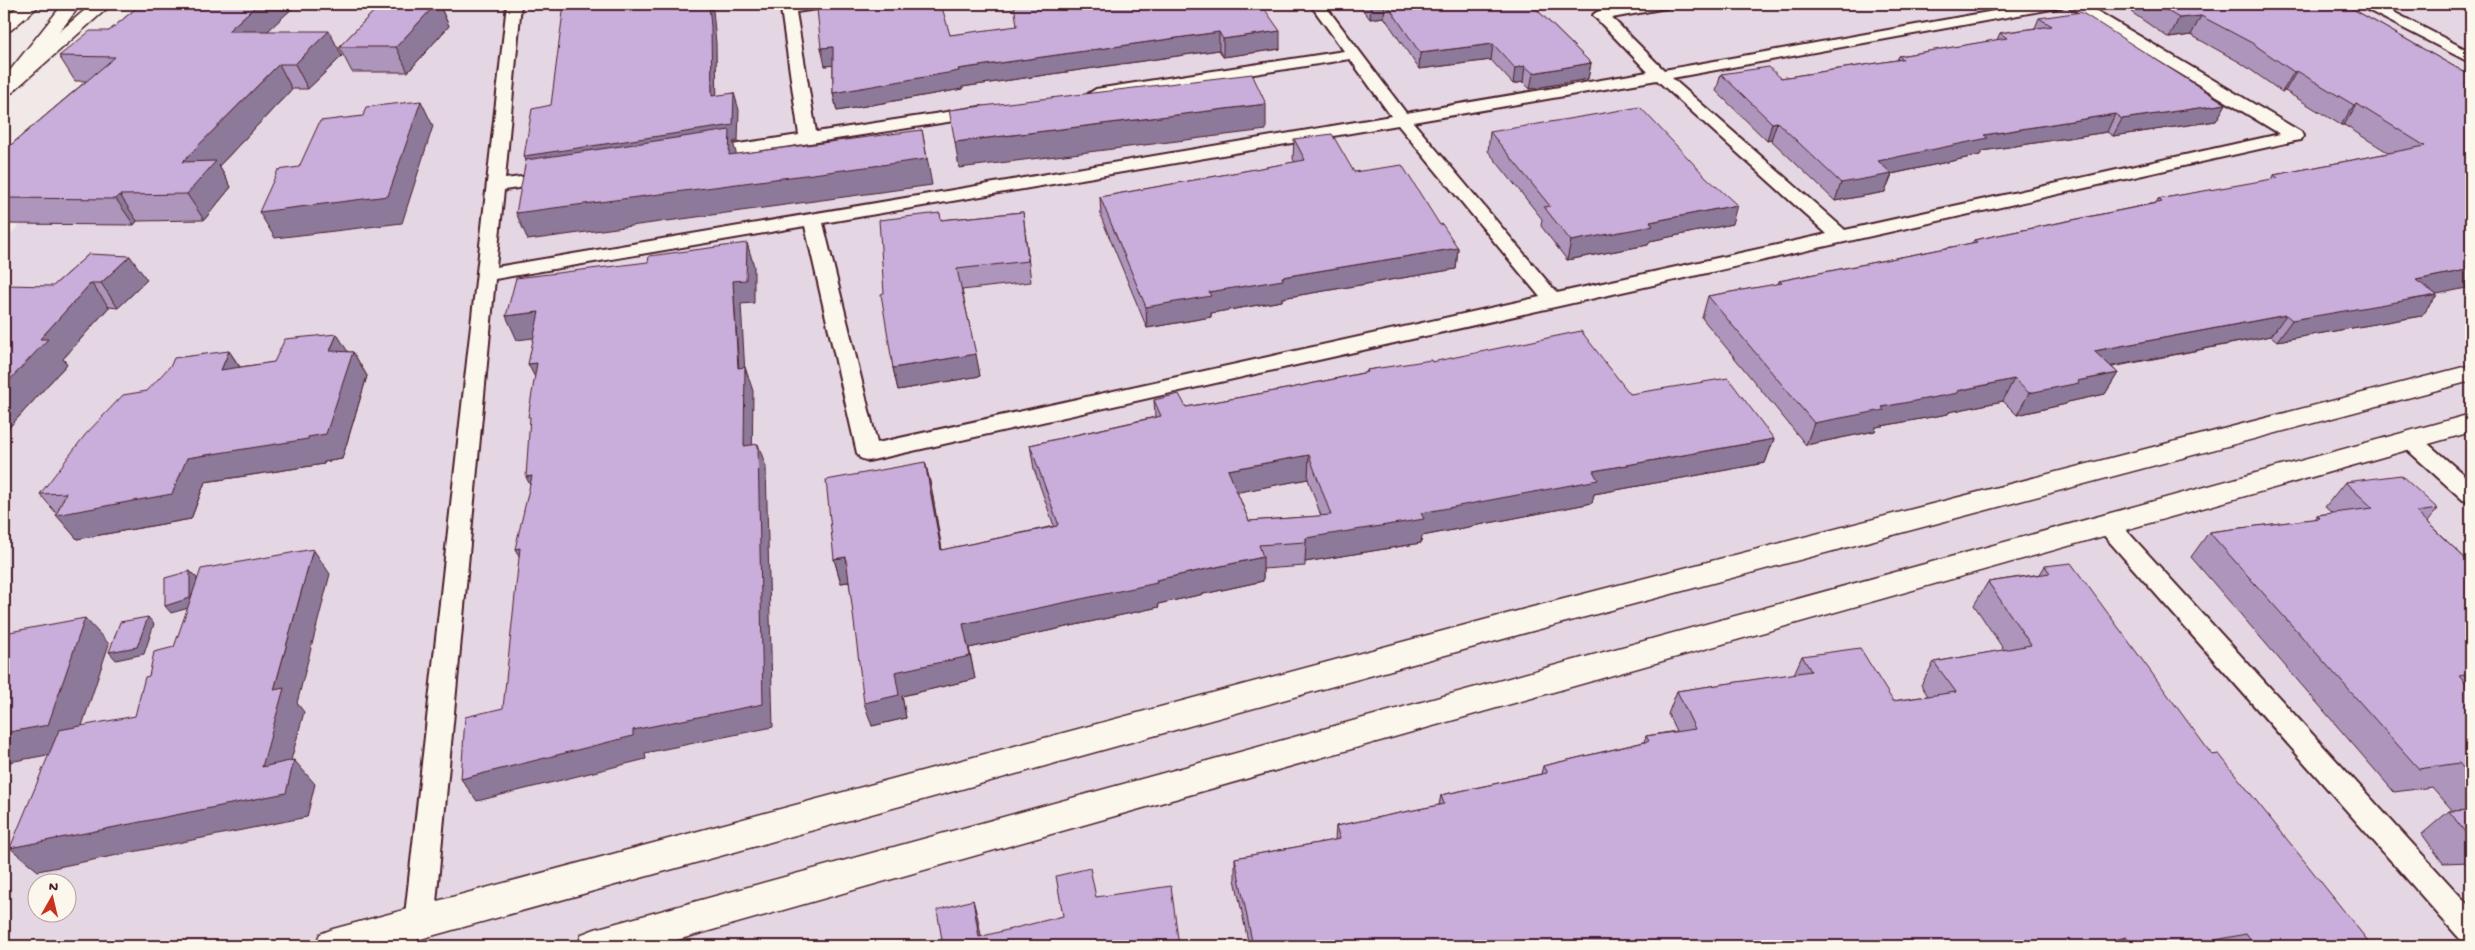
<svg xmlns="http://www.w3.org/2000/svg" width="2475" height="950" font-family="'Gochi Hand',sans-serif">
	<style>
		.built { fill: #e5d6e4; fill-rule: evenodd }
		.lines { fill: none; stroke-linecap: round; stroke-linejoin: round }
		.street-casing { stroke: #4a1f2b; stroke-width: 4 }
		.secondary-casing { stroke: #4a1f2b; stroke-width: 3 }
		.primary-casing { stroke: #4a1f2b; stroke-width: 3 }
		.highway-casing { stroke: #4a1f2b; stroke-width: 3 }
		.street { fill: #fbf7ec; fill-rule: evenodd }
		.secondary { fill: #fbf7ec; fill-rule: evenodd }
		.primary { fill: #fbf7ec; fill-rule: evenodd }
		.highway { fill: #fbf7ec; fill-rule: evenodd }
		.wall { fill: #ad95bb; stroke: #4a1f2b; fill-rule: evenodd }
		.shaded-wall { fill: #8d7999; stroke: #4a1f2b }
		.building { fill: #c9adda; stroke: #4a1f2b; fill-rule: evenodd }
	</style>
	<rect width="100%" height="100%" fill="#f1e8e8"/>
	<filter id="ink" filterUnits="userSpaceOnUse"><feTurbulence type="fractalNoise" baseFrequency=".02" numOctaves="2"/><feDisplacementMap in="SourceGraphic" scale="10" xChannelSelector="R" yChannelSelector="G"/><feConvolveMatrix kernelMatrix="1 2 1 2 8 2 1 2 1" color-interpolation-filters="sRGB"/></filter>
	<g filter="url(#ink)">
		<path class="built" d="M 238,4 L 2471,4 L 2471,946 L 4,946 L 4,241 ZM 38,882 L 68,882 L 68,912 L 38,912 Z"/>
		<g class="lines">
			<defs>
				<g id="street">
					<path d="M 507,4 L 521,4 L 505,179 L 553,173 L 559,174 L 562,178 L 559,182 L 553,183 L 504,190 L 496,267 L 1391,116 L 1350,59 L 1096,99 L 1088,94 L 1096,89 L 1344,51 L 1310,4 L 1324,4 L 1406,113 L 1648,72 L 1593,15 C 1602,4 1659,3 1673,4 L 1666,8 L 1612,18 L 1664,70 L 2033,4 L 2064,4 L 2062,7 L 2057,8 L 1672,78 L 1845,230 L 2280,134 L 2070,7 L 2068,4 L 2085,4 L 2301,132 L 2303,136 L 2301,140 L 2295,141 L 868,461 L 860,458 L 857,453 L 805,226 L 495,279 L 434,924 L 430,934 L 419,938 L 408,934 L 404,924 ZM 1657,80 L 1827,234 L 1557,293 L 1413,122 ZM 1398,125 L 1540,297 L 877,443 L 823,223 Z"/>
					<path d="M 794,4 L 831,4 L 824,8 L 796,12 L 816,132 L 980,107 L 986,108 L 988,112 L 986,116 L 980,117 L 705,159 L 699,158 L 696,154 L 699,150 L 705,149 L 799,135 L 781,9 L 783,6 Z"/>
					<path d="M 2360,4 L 2378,4 L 2471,52 L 2471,63 L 2362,7 Z"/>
					<path d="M 2410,432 L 2418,435 L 2471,481 L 2471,502 L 2463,500 L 2402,445 L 2399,440 L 2402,435 Z"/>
					<path d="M 2108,516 L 2116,519 L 2471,908 L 2471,943 L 2460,939 L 2100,531 L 2096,525 L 2100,519 Z"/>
				</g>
				<g id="secondary">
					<path d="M 2471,365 L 2471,381 L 1525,633 L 395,946 L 315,946 L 320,934 L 333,929 L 1525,609 Z"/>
					<path d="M 2471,414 L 2471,432 L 656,946 L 577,946 L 582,934 L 595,929 Z"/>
				</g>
				<path id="primary" d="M 92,4 L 112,4 L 11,93 L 4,95 L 4,79 Z"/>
				<g id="highway">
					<path d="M 21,4 L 41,4 L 11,30 L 4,32 L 4,17 Z"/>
					<path d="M 63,4 L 81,4 L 13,92 L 4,93 L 4,78 Z"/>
				</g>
			</defs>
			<use href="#street" class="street-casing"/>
			<use href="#secondary" class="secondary-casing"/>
			<use href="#primary" class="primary-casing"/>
			<use href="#highway" class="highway-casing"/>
			<use href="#street" class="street"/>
			<use href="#secondary" class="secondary"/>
			<use href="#primary" class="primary"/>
			<use href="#highway" class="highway"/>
		</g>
		<g class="wall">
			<path d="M 141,4 L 297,4 L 267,31 L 342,56 L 308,89 L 292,89 L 219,166 L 231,187 L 204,220 L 137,221 L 134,225 L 4,224 L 4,149 L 6,149 L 86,81 L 75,81 L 59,56 L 109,31 Z"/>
			<path d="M 381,4 L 439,4 L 449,26 L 408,72 L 352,72 L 339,47 Z"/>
			<path d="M 1261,4 L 1280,49 L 1223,57 L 1219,50 L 962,87 L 962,89 L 837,111 L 833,93 L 833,65 L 825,66 L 901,5 L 950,35 Z"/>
			<path d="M 1358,4 L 1531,4 L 1591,63 L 1588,79 L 1530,89 L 1523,82 L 1513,84 L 1491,60 L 1419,69 L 1384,17 L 1370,19 Z"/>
			<path d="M 2135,4 L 2344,4 L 2471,76 L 2436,294 L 2437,295 L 2421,316 L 2277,341 L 2271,336 L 2112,367 L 2118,373 L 2105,394 L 2068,402 L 2066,404 L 2017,415 L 2003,401 L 1949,412 L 1948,414 L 1876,427 L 1875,431 L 1806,445 L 1702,318 L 1708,296 L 1778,284 L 1779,281 L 1972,243 L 1974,240 L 2156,203 L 2158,199 L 2272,180 L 2274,175 L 2389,153 L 2344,125 L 2341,125 L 2285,91 L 2282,92 L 2241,63 L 2191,35 L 2169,38 L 2131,12 Z"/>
			<path d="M 2039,18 L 2226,104 L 2216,121 L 2113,136 L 2107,132 L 1982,151 L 1980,155 L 1892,174 L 1885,192 L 1835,201 L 1771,140 L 1767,141 L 1716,91 L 1721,74 L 1781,78 L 1897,60 L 1899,56 L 1997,40 L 2000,33 L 2035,28 Z"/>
			<path d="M 1490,132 L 1732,224 L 1650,241 L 1648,245 L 1567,260 L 1541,226 L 1542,219 L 1488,151 Z"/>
			<path d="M 1294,139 L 1354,172 L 1440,225 L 1458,248 L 1456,269 L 1282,298 L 1282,301 L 1211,313 L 1211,317 L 1147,328 L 1101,217 L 1100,197 L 1295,162 L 1293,159 Z"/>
			<path d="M 1023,212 L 1031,282 L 962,290 L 980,376 L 898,390 L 893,368 L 884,293 L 941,220 Z"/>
			<path d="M 89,254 L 147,280 L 118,308 L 109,307 L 63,359 L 67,364 L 4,433 L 53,286 Z"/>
			<path d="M 229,351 L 240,367 L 348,352 L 353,352 L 367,376 L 342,459 L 324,462 L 324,464 L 205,482 L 191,519 L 77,539 L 56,513 L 40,494 L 147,391 Z"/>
			<path d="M 1432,362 L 1630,394 L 1774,439 L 1765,463 L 1594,494 L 1592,503 L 1422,536 L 1421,543 L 1305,562 L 1305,566 L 1263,569 L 1263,581 L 1158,604 L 1159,607 L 969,648 L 975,679 L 902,696 L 906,718 L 872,726 L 849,582 L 841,583 L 834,559 L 925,462 L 931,486 L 942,550 L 1054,526 L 1034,469 L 1030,445 L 1155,417 L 1154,400 L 1186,407 L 1286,389 L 1367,372 L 1367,370 ZM 1308,479 L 1321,516 L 1249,521 L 1237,492 Z"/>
			<path d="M 2345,482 L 2438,509 L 2427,522 L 2471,564 L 2471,862 L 2443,863 L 2422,834 L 2449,811 L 2453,811 L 2432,787 L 2394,792 L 2191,557 L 2209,532 L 2314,519 L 2317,515 L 2332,513 L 2325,507 Z"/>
			<path d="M 2045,566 L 2212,755 L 2372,946 L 1249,946 L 1235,879 L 1235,858 L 1335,840 L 1336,826 L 1439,805 L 1441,795 L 1541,774 L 1543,766 L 1644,742 L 1646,736 L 1676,731 L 1668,714 L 1677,691 L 1794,674 L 1802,656 L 1893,701 L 1928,696 L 1921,685 L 1934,662 L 2004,650 L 1974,605 L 1988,582 L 2040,574 Z"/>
		</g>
		<g class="shaded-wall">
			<path d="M 258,4 L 297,4 L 242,55 L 228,31 Z"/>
			<path d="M 436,4 L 439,4 L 449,26 L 408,72 L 396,47 Z"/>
			<path d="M 709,4 L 711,4 L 713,10 L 716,43 L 717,112 L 712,96 Z"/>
			<path d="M 1371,4 L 1385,4 L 1384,17 L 1370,19 Z"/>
			<path d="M 2201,16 L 2191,35 L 2169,38 L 2179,18 Z"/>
			<path d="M 329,31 L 342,56 L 308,89 L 295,64 Z"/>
			<path d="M 1280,31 L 1280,49 L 1223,57 L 1223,39 Z"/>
			<path d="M 1219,32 L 1219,50 L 962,87 L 962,89 L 837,111 L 833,93 L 958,69 Z"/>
			<path d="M 1493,44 L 1491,60 L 1419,69 L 1420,53 Z"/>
			<path d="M 833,47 L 837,65 L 825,66 L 821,48 Z"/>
			<path d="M 1591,63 L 1588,79 L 1530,89 L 1533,73 Z"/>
			<path d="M 279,64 L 292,89 L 219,166 L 231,187 L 204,220 L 187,194 L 182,162 Z"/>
			<path d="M 1525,66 L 1523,82 L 1513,84 L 1515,68 Z"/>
			<path d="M 2297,71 L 2285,91 L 2282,92 L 2294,72 Z"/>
			<path d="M 734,93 L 739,110 L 738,141 L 733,142 L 737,156 L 531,173 L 524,156 Z"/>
			<path d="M 421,101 L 433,126 L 402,223 L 275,238 L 259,212 Z"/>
			<path d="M 1266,104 L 1266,130 L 959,168 L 955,142 Z"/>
			<path d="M 2226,104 L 2216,121 L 2113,136 L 2122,119 Z"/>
			<path d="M 2357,104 L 2344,125 L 2341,125 L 2354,105 Z"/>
			<path d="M 2115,114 L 2107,132 L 1982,151 L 1980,155 L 1891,174 L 1892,174 L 1885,192 L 1835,201 L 1841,183 L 1878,161 L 1984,135 Z"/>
			<path d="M 1777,122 L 1771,140 L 1767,141 L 1772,123 Z"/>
			<path d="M 922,130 L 932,185 L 528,240 L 516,213 Z"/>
			<path d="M 120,195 L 137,221 L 134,225 L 116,199 Z"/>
			<path d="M 1737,205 L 1732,224 L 1650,241 L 1648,245 L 1567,260 L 1571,241 L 1650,222 Z"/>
			<path d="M 747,243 L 754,266 L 754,303 L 741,304 L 745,373 L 745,367 L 753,391 L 752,469 L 744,446 L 733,281 Z"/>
			<path d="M 1458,248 L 1456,269 L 1282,298 L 1282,301 L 1211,313 L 1211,317 L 1147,328 L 1146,307 L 1209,292 L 1282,277 Z"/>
			<path d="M 130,256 L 147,280 L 118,308 L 101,283 Z"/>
			<path d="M 2471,269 L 2471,287 L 2409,300 L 2437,295 L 2421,316 L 2277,341 L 2292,320 L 2416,280 Z"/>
			<path d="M 91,283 L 109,307 L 63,359 L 67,364 L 4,433 L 4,386 L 40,339 Z"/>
			<path d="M 539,312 L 549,336 L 517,340 L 506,316 Z"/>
			<path d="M 2286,315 L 2271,336 L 2082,372 L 2094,351 Z"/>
			<path d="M 337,334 L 351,357 L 353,352 L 367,376 L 342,459 L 324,462 L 324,464 L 205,482 L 191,519 L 77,539 L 56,515 L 187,458 L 308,437 L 330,351 Z"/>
			<path d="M 229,351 L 245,375 L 221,370 Z"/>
			<path d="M 976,354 L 980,376 L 898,390 L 893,368 Z"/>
			<path d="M 537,363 L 540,387 L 528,364 Z"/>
			<path d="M 2118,373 L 2105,394 L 2068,402 L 2066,404 L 2017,415 L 2029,393 L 2077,381 Z"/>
			<path d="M 2014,379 L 2003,401 L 1949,412 L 1948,414 L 1876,427 L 1875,431 L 1806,445 L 1814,423 L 1882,407 Z"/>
			<path d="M 1774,439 L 1765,463 L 1594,494 L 1592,503 L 1422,536 L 1421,543 L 1305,562 L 1306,542 L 1306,538 L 1421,513 L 1593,471 Z"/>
			<path d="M 758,444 L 766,467 L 773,727 L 645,753 L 646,759 L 477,801 L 461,779 L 633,730 Z"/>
			<path d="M 1309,455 L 1308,479 L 1229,494 L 1228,470 Z"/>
			<path d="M 925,462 L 931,486 L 946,574 L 941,550 Z"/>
			<path d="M 532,476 L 538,501 L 526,477 Z"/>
			<path d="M 520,548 L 528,573 L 515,549 Z"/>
			<path d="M 313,549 L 330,574 L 297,703 L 304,712 L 283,790 L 262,767 L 274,690 Z"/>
			<path d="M 846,557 L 853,581 L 841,583 L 834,559 Z"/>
			<path d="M 1263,557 L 1263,581 L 1158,604 L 1159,607 L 969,648 L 975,679 L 902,696 L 906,718 L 872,726 L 864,703 L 895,672 L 963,624 L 1156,580 Z"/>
			<path d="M 190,571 L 197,578 L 196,606 L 171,613 L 165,606 Z"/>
			<path d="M 148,617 L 154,624 L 144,654 L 116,660 L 109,652 Z"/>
			<path d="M 85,618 L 109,644 L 74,750 L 4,763 L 4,733 Z"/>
			<path d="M 294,760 L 315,784 L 307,817 L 38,871 L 10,848 Z"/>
			<path d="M 973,900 L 978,919 L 983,946 L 979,937 Z"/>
			<path d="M 2126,937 L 2117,946 L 2092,946 Z"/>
		</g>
		<g class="building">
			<path d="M 141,4 L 258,4 L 228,31 L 329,31 L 295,64 L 279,64 L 182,162 L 216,161 L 187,194 L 120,195 L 116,199 L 4,198 L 4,149 L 6,149 L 115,57 L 59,56 L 90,31 L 109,31 Z"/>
			<path d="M 381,4 L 436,4 L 396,47 L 339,47 Z"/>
			<path d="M 564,4 L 709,4 L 711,27 L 712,96 L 734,93 L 733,125 L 524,156 L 532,109 L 551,105 Z"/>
			<path d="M 855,4 L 901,4 L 901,5 L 908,4 L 941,4 L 950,35 L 1017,26 L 1014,4 L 1261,4 L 1280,31 L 1223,39 L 1219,32 L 958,69 L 959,71 L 833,93 L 833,47 L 821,48 L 817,9 Z"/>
			<path d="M 1387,4 L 1531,4 L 1591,63 L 1533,73 L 1525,66 L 1515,68 L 1493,44 L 1420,53 Z"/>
			<path d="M 2156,4 L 2344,4 L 2471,76 L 2471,269 L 2416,280 L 2437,295 L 2292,320 L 2286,315 L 2094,351 L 2118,373 L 2077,381 L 2079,383 L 2029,393 L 2014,379 L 1957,391 L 1958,393 L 1882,407 L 1884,410 L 1814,423 L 1708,296 L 1782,283 L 1779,281 L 1977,242 L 1974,240 L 2162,202 L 2158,199 L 2278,178 L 2274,175 L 2425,146 L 2357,104 L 2354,105 L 2297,71 L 2294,72 L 2252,43 L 2201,16 L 2179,18 Z"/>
			<path d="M 2081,12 L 2226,104 L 2122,119 L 2115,114 L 1984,135 L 1988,138 L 1878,161 L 1892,174 L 1841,183 L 1777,122 L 1772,123 L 1721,74 L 1769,67 L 1781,78 L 1903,59 L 1899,56 L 2007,38 L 2000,33 L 2052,26 L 2039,18 Z"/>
			<path d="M 1252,74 L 1266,104 L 955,142 L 949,110 Z"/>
			<path d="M 421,101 L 388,196 L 259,212 L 278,170 L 299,167 L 320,121 L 363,116 L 366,107 Z"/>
			<path d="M 1640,107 L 1706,177 L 1737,205 L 1650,222 L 1653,226 L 1571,241 L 1544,207 L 1550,206 L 1490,132 Z"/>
			<path d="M 730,130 L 729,155 L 922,130 L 927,159 L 516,213 L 526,160 Z"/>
			<path d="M 1332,134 L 1354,172 L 1402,165 L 1440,225 L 1442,224 L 1458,248 L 1282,277 L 1283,280 L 1209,292 L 1211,296 L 1146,307 L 1100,197 L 1305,160 L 1294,139 Z"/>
			<path d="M 1023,212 L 1028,261 L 957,269 L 976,354 L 893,368 L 881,294 L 884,293 L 879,220 L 940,213 L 941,220 Z"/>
			<path d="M 747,243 L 746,280 L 733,281 L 738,368 L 745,367 L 744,446 L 758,444 L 763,704 L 633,730 L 633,736 L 461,779 L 465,717 L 503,708 L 520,548 L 515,549 L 532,476 L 526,477 L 530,417 L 528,417 L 537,363 L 528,364 L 539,312 L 506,316 L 516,278 L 648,262 L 649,256 Z"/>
			<path d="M 89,254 L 130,256 L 101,283 L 91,283 L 40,339 L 48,339 L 4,386 L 4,285 L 53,286 Z"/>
			<path d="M 1581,331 L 1630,394 L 1728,378 L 1774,439 L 1593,471 L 1598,480 L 1421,513 L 1424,519 L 1306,538 L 1306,542 L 1259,545 L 1263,557 L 1156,580 L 1157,583 L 963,624 L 970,656 L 895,672 L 899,695 L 864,703 L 846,557 L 834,559 L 826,480 L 925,462 L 941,550 L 1057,526 L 1058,523 L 1030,445 L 1161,416 L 1154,400 L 1179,394 L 1186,407 L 1286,389 L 1368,372 L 1367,370 L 1431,360 L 1432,362 ZM 1309,455 L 1331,515 L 1249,521 L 1228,470 Z"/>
			<path d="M 337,334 L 330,351 L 353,352 L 326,434 L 308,437 L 308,439 L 187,458 L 172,494 L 56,515 L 66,493 L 40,494 L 85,435 L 123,395 L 147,391 L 171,365 L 174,358 L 229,351 L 221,370 L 274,362 L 285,339 Z"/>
			<path d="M 2401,475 L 2438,509 L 2416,512 L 2471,564 L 2471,674 L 2459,676 L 2471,689 L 2471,777 L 2459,763 L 2419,769 L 2209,532 L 2320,518 L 2317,515 L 2373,508 L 2345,482 Z"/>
			<path d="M 313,549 L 274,690 L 284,688 L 262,767 L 294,760 L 286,793 L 10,848 L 59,730 L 135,716 L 145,677 L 149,676 L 154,652 L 174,647 L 201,569 Z"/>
			<path d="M 2071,563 L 2212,755 L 2219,754 L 2372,946 L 2255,946 L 2246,934 L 2185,946 L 2133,946 L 2126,937 L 2092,946 L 1253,946 L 1235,858 L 1340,839 L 1336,826 L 1444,804 L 1441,795 L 1547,773 L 1543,766 L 1649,741 L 1646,736 L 1695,729 L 1677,691 L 1811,671 L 1802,656 L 1860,648 L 1893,701 L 1956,692 L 1934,662 L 2031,645 L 1988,582 L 2050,573 L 2045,566 Z"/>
			<path d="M 190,571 L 190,598 L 165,606 L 165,578 Z"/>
			<path d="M 148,617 L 137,647 L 109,652 L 120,622 Z"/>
			<path d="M 85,618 L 48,725 L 4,733 L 4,633 Z"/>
			<path d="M 2471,810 L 2471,840 L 2449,811 Z"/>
			<path d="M 1090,868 L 1096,897 L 1171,886 L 1179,946 L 943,946 L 937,910 L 973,900 L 979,937 L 1063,916 L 1056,876 Z"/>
		</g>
	</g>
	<rect width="2475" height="950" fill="none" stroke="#fbf7ec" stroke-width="20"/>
	<rect x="10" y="10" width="2455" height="930" fill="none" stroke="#4a1f2b" stroke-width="2" filter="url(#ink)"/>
	<g transform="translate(52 898) rotate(8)"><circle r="24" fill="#fbf7ec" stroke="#b4a19f"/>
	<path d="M0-4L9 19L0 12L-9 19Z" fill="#c8321e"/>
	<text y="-8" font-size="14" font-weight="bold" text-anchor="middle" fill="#4a1f2b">N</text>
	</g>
</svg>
